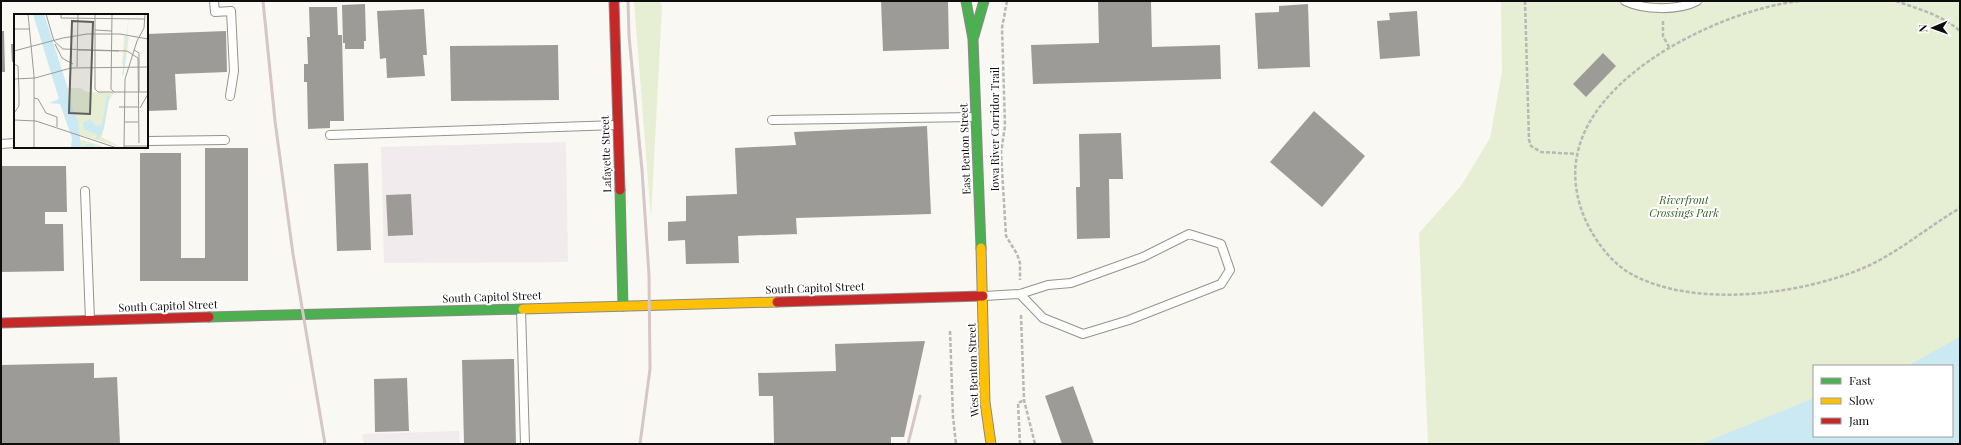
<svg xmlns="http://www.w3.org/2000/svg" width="1961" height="445" font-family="'Playfair Display',serif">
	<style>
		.industrial { fill: #f1ebee }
		.green { fill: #e6eed3 }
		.water { fill: #cae9f2 }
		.building { fill: #9d9b98 }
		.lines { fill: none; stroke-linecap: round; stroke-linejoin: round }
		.lane-casing { stroke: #949390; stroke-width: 10 }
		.fast-casing { stroke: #8a8987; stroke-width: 11 }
		.slow-casing { stroke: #8a8987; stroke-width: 11 }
		.jam-casing { stroke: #8a8987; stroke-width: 11 }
		.path { stroke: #b8b7b6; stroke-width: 2.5; stroke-dasharray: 4 2; stroke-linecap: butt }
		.lane { stroke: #fefefd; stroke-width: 8 }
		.fast { stroke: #4caf50; stroke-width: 9 }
		.slow { stroke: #ffc107; stroke-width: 9 }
		.jam { stroke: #c62828; stroke-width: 9 }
		.rail { stroke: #d5c6c8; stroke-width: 3 }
		.labels { text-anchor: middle; stroke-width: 4; stroke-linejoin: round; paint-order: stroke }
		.street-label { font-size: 11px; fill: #0d0d0d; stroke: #fff }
		.park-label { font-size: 11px; font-style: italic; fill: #356021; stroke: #fff }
		.inset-road { fill: none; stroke: #9b9a96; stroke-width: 1 }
		.view { fill: #605f5d; fill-opacity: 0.15; stroke: #605f5d; stroke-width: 2 }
		.inset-edge { fill: none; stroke: #0d0d0d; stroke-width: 2 }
	</style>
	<rect width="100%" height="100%" fill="#faf8f2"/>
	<g class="industrial">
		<path d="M 566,142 L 568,262 L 384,263 L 381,147 Z"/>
		<path d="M 459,431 L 460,444 L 364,444 L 362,434 Z"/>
	</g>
	<g class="green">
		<path d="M 634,1 L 660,1 L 662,6 L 651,218 Z"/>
		<path d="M 1501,1 L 1960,1 L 1960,369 L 1952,366 L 1814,366 L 1814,428 L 1774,444 L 1428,444 L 1419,233 L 1461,186 L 1490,138 L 1502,72 Z"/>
	</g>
	<path class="water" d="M 1960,337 L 1960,444 L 1701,444 L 1814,398 L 1814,436 L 1952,436 L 1952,366 L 1907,366 Z"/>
	<g class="building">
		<path d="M 881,1 L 948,1 L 949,49 L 883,51 Z"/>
		<path d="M 1098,1 L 1151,1 L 1152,47 L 1220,45 L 1221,79 L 1033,84 L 1031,45 L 1099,43 Z"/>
		<path d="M 365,4 L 366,41 L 364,41 L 364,49 L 345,49 L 345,43 L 343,43 L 342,5 Z"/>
		<path d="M 1308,4 L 1310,67 L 1258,69 L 1255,13 L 1279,12 L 1279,6 Z"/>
		<path d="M 309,7 L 337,7 L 338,35 L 342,35 L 344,121 L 330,121 L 330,128 L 308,129 L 307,82 L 304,82 L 304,64 L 308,64 L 307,37 L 310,37 Z"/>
		<path d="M 424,9 L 427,55 L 423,55 L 425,76 L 387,78 L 386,58 L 380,59 L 377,11 Z"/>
		<path d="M 1417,11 L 1420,56 L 1380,59 L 1377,21 L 1390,20 L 1389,13 Z"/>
		<path d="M 1,31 L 4,31 L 5,72 L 1,72 Z"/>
		<path d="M 226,31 L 227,72 L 175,74 L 177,110 L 147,111 L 147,34 Z"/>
		<path d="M 11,44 L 15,44 L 15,62 L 12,62 Z"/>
		<path d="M 558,45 L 559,100 L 451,101 L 450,46 Z"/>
		<path d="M 1603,53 L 1616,66 L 1586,97 L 1573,84 Z"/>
		<path d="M 1314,111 L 1365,156 L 1322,207 L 1270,162 Z"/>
		<path d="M 927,126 L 931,214 L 796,218 L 797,234 L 738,236 L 739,263 L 686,264 L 685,240 L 668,241 L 668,222 L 686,221 L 686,196 L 737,194 L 735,148 L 796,145 L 794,132 Z"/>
		<path d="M 1121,133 L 1123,179 L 1109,179 L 1110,238 L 1077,239 L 1076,187 L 1080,187 L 1079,134 Z"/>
		<path d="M 205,148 L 248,148 L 248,281 L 140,281 L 140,153 L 181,153 L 181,258 L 205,258 Z"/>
		<path d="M 368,163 L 371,250 L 337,251 L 334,164 Z"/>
		<path d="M 1,166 L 66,166 L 67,212 L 45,212 L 45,224 L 63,224 L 64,271 L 1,272 Z"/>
		<path d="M 411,194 L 413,235 L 388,236 L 386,195 Z"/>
		<path d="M 925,341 L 904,437 L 891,437 L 891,444 L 774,444 L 773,396 L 759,396 L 758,373 L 836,371 L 835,344 Z"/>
		<path d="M 514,359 L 516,444 L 464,444 L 462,360 Z"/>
		<path d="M 94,363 L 94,378 L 117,377 L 120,444 L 1,444 L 1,365 Z"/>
		<path d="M 407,378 L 409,431 L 375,432 L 374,379 Z"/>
		<path d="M 1073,386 L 1094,444 L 1062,444 L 1045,396 Z"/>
	</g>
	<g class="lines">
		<defs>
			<g id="lane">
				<path d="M 214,1 L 215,12 L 231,11 L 234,71 L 230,96"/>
				<path d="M 1625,1 C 1644,10 1678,11 1697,1"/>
				<path d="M 772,120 L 975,117"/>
				<path d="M 330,135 L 617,125"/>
				<path d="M 147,141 L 225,140"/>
				<path d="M 1,144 L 15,143"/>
				<path d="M 85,191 L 90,320"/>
				<path d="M 984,296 L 1020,294 L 1048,285 L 1071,283 L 1143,257 L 1189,234 L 1221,244 L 1230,270 L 1221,284 L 1129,320 L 1083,334 L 1043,318 L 1020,294"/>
				<path d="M 521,309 L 525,444"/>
			</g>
			<g id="fast">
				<path d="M 966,1 L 973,39 L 981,248"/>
				<path d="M 974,36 L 984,1"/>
				<path d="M 620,190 L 623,306"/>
				<path d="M 209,317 L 523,309"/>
			</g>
			<g id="slow">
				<path d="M 981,248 L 985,402 L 991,444"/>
				<path d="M 523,309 L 777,302"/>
			</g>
			<g id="jam">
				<path d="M 614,1 L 620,190"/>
				<path d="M 777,302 L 983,296"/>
				<path d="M 1,323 L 209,317"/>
			</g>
		</defs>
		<use href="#lane" class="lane-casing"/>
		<use href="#fast" class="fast-casing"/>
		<use href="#slow" class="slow-casing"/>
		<use href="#jam" class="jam-casing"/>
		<g class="path">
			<path d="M 1007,1 L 1002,28 L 1005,126 L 1001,153 L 1006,236 L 1017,254 L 1020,263 L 1020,280"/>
			<path d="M 1525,1 L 1529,140 L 1531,146 L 1541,152 L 1577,154"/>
			<path d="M 1799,1 C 1723,10 1592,72 1577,156 C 1572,179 1578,207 1589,227 C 1599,246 1614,265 1633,275 C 1695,308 1798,295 1861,269 C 1897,254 1926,228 1960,208"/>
			<path d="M 1896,1 C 1918,9 1942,15 1960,31"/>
			<path d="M 1663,21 L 1663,36 L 1669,47"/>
			<path d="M 1021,315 L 1024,400 L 1035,444"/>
			<path d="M 950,331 L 953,417 L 956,444"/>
			<path d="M 1020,444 L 1018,403 L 1024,400"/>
		</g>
		<use href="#lane" class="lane"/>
		<use href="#fast" class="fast"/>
		<use href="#slow" class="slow"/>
		<use href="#jam" class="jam"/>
		<g class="rail">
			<path d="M 263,1 L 275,121 L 293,254 L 325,444"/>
			<path d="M 628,1 L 629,36 L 642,170 L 649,275 L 650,369 L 640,444"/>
			<path d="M 908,444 L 920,396"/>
		</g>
	</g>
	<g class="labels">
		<g class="street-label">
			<text transform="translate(995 129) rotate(-90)" y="4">Iowa River Corridor Trail</text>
			<text transform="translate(965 149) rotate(-92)" y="4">East Benton Street</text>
			<text transform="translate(606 154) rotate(-92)" y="4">Lafayette Street</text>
			<text transform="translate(815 288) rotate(-2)" y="4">South Capitol Street</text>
			<text transform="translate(492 297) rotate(-2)" y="4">South Capitol Street</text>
			<text transform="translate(168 306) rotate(-2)" y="4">South Capitol Street</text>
			<text transform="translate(973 370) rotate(-92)" y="4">West Benton Street</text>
		</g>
		<g class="park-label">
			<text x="1684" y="204">Riverfront<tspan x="1684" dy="13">Crossings Park</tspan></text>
		</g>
	</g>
	<g transform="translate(14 14)">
		<rect width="134" height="134" fill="#faf8f2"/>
		<path d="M 110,22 L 115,23 L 111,52 L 108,50 ZM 53,74 L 66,74 L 73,78 L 100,79 L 95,86 L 88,123 L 108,134 L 64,120 ZM 65,125 L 88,132 L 88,134 L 66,134 Z" fill="#e6eed3"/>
		<path d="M 19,0 L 30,0 L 31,3 L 54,75 L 55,85 L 64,107 L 67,133 L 77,129 L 80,132 L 74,134 L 57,134 L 58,124 L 46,90 L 35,89 L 45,85 ZM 115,0 L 110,59 L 101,77 L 108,63 ZM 96,79 L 90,114 L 84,126 L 81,125 L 84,122 L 82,120 L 70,115 L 69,109 L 76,105 L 82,112 L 88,111 L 93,83 Z" fill="#cae9f2"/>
		<path class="inset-road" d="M 14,0 L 20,62 L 20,134M 32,0 L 40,27 L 49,35 L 113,37 L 124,44 L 125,129M 47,0 L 47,4 L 131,5M 81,0 L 81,75 L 84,78 L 103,78M 98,0 L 97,75 L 100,78M 0,15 L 15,15M 81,16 L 98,17M 41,30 L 48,44 L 59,50M 64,36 L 105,37M 120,36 L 125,39 L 125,78M 0,37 L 49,24 L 73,20 L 106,20 L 134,25M 0,50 L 4,52 L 5,78 L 5,92 L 0,99M 63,53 L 64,0M 0,65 L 21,64 L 57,54 L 134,53M 103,78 L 134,78M 20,84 L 24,85 L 32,99 L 43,103 L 43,113M 105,93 L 124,93M 126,94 L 134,80M 0,106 L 22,107 L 103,134M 111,108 L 124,108M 110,132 L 134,132M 110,134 L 111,65 L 123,27 L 130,14 L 131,0"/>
		<path class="view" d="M 58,7 L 79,8 L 76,100 L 55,99 Z"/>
		<rect width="134" height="134" class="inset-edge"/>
	</g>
	<rect width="1961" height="445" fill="none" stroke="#0d0d0d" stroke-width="4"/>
	<rect x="1813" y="365" width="140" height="72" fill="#ffffff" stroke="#9e9e9e"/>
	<rect x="1821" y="378" width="20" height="6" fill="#4caf50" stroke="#9e9e9e"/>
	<text x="1849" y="385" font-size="12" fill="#0d0d0d">Fast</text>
	<rect x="1821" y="398" width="20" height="6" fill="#ffc107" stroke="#9e9e9e"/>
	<text x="1849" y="405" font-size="12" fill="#0d0d0d">Slow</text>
	<rect x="1821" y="418" width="20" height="6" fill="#c62828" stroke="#9e9e9e"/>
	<text x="1849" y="425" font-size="12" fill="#0d0d0d">Jam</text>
	<g transform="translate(1933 28) rotate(268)" stroke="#ffffff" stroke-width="3" paint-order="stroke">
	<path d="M0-3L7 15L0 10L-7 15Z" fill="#0d0d0d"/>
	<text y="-6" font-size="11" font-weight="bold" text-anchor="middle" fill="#0d0d0d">N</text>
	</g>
</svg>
